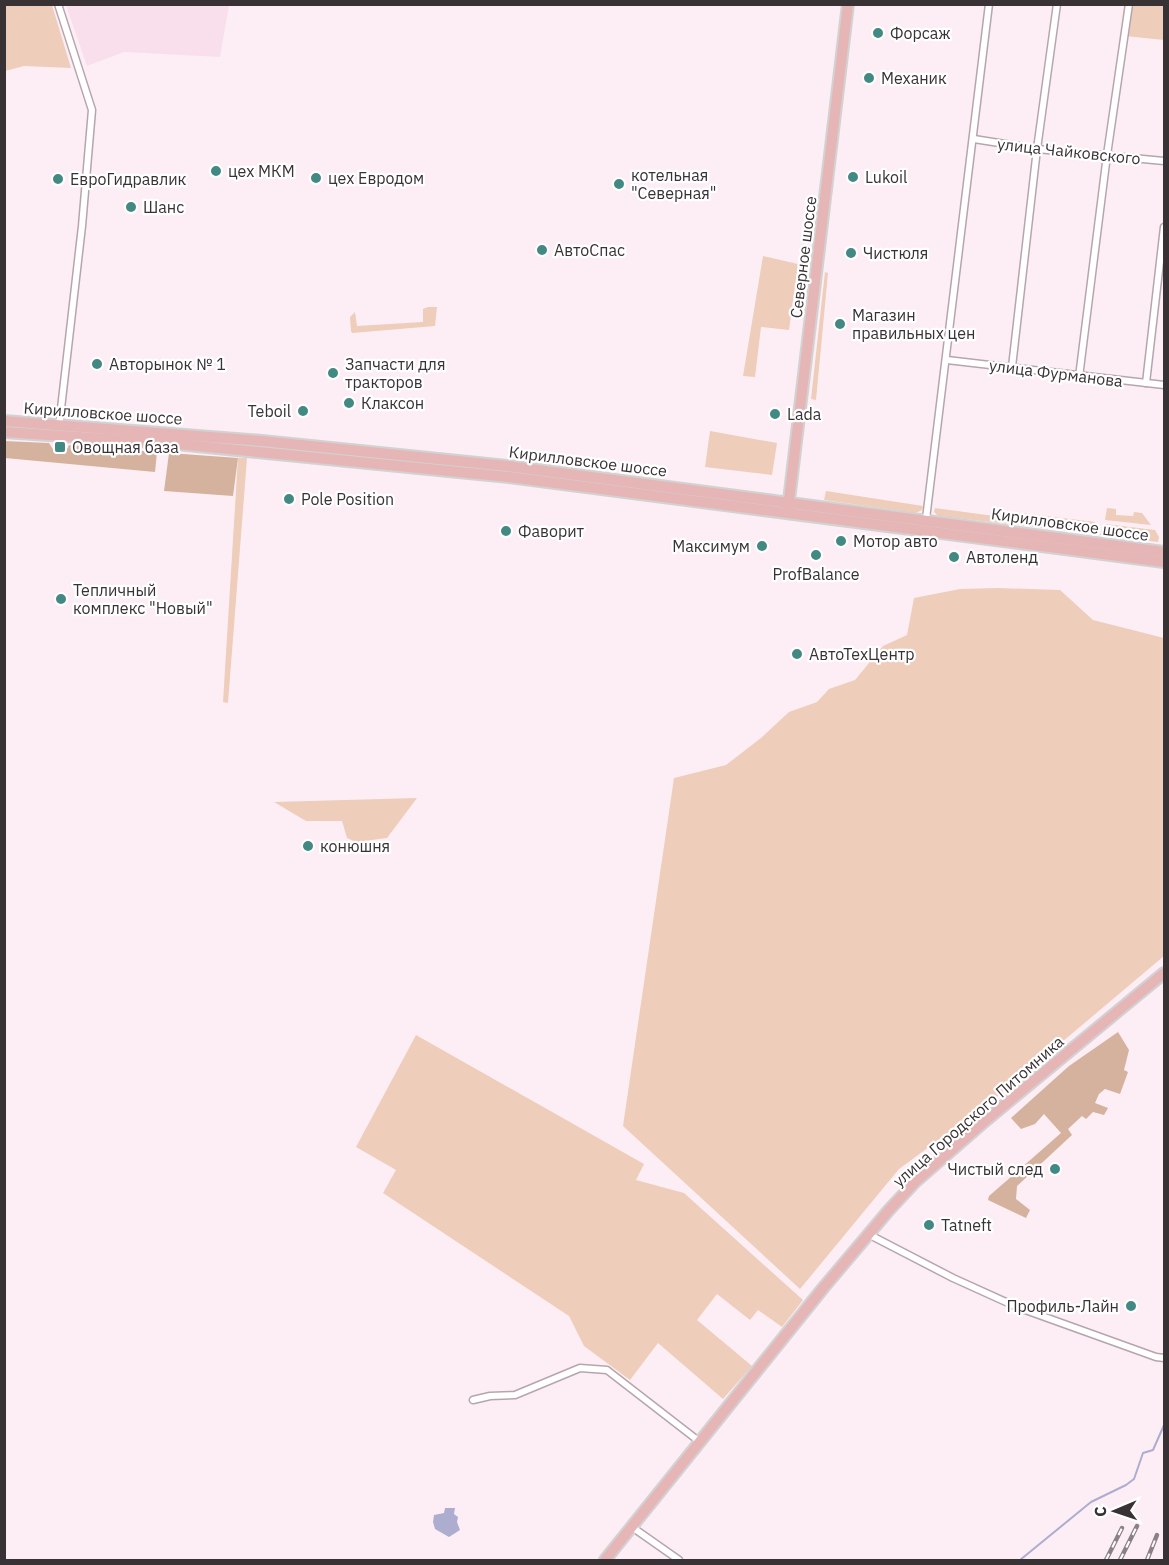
<svg xmlns="http://www.w3.org/2000/svg" width="1169" height="1565" font-family="'IBM Plex Sans',sans-serif">
	<style>
		.built { fill: #f9dfeb }
		.green { fill: #eecdbb }
		.forest { fill: #d5b29e }
		.water { fill: #adadd0 }
		.lines { fill: none; stroke-linecap: round; stroke-linejoin: round }
		.stream { stroke: #adadd0; stroke-width: 2 }
		.street-casing { stroke: #b7a5ae; stroke-width: 9 }
		.primary-casing { stroke: #d3d2d3; stroke-width: 14 }
		.street { stroke: #fff; stroke-width: 6 }
		.primary { stroke: #e6b6b6; stroke-width: 10 }
		.rail-casing { stroke: #8b8085; stroke-width: 4.5 }
		.rail { stroke: #fff; stroke-width: 2; stroke-dasharray: 7; stroke-linecap: butt }
		.poi-dot { fill: #428984; stroke: #fff; stroke-width: 2 }
		.labels { text-anchor: middle; stroke-width: 4.5; stroke-linejoin: round; paint-order: stroke }
		.poi-label { font-size: 16px; fill: #393235; stroke: #fff; text-anchor: start }
		.street-label { font-size: 16px; fill: #393235; stroke: #fff }
	</style>
	<rect width="100%" height="100%" fill="#fdeef5"/>
	<path class="built" d="M 66,5 L 66,4 L 229,5 L 220,57 L 124,52 L 87,66 Z"/>
	<g class="green">
		<path d="M 5,4 L 52,5 L 71,68 L 24,66 L 5,71 Z"/>
		<path d="M 1131,5 L 1164,5 L 1164,40 L 1125,36 Z"/>
		<path d="M 763,256 L 798,264 L 789,330 L 761,327 L 755,377 L 743,376 Z"/>
		<path d="M 825,272 L 828,273 L 816,400 L 811,399 Z"/>
		<path d="M 428,307 L 437,307 L 435,326 L 352,333 L 351,331 L 350,317 L 355,312 L 357,326 L 423,322 L 423,309 Z"/>
		<path d="M 710,431 L 777,443 L 772,475 L 705,467 Z"/>
		<path d="M 238,458 L 247,458 L 228,703 L 223,702 Z"/>
		<path d="M 826,491 L 923,506 L 922,510 L 916,513 L 824,500 Z"/>
		<path d="M 935,508 L 994,516 L 1021,513 L 1095,522 L 1094,527 L 1088,533 L 938,516 L 934,512 Z"/>
		<path d="M 1107,508 L 1116,509 L 1116,515 L 1133,516 L 1134,512 L 1142,513 L 1151,525 L 1105,520 Z"/>
		<path d="M 1105,524 L 1155,530 L 1159,537 L 1158,542 L 1100,535 Z"/>
		<path d="M 998,588 L 1060,590 L 1093,620 L 1164,638 L 1164,956 L 998,1096 L 899,1169 L 800,1289 L 623,1126 L 674,778 L 726,765 L 761,738 L 789,712 L 817,702 L 829,689 L 855,680 L 883,646 L 907,635 L 914,598 L 960,589 Z"/>
		<path d="M 417,798 L 387,838 L 356,842 L 347,838 L 342,821 L 306,821 L 274,802 Z"/>
		<path d="M 416,1035 L 644,1164 L 636,1180 L 684,1193 L 803,1300 L 782,1327 L 758,1310 L 750,1320 L 717,1294 L 697,1320 L 752,1366 L 723,1399 L 658,1343 L 630,1380 L 584,1346 L 569,1316 L 383,1193 L 396,1170 L 356,1147 Z"/>
	</g>
	<g class="forest">
		<path d="M 4,441 L 49,443 L 56,454 L 65,454 L 69,445 L 157,452 L 155,472 L 5,458 Z"/>
		<path d="M 169,453 L 238,458 L 233,496 L 164,491 Z"/>
		<path d="M 1118,1032 L 1129,1050 L 1124,1070 L 1128,1072 L 1120,1094 L 1105,1089 L 1099,1094 L 1095,1103 L 1108,1108 L 1104,1115 L 1093,1112 L 1086,1119 L 1082,1116 L 1068,1129 L 1072,1135 L 1017,1186 L 1016,1199 L 1030,1210 L 1026,1218 L 988,1200 L 989,1196 L 1061,1133 L 1044,1114 L 1035,1124 L 1021,1129 L 1011,1118 L 1069,1066 Z"/>
	</g>
	<path class="water" d="M 445,1508 L 455,1508 L 454,1514 L 458,1517 L 457,1522 L 460,1530 L 449,1537 L 435,1529 L 433,1522 L 434,1515 L 444,1513 Z"/>
	<g class="lines">
		<path class="stream" d="M 1020,1560 L 1091,1502 L 1126,1485 L 1134,1479 L 1143,1453 L 1153,1450 L 1164,1425"/>
		<defs>
			<g id="street">
				<path d="M 58,4 L 92,110 L 82,226 L 59,426"/>
				<path d="M 974,139 L 1037,149 L 1164,161"/>
				<path d="M 947,360 L 1164,385"/>
				<path d="M 1012,367 L 1037,149 L 1057,4"/>
				<path d="M 1079,377 L 1107,155 L 1129,4"/>
				<path d="M 1146,383 L 1164,227"/>
				<path d="M 926,519 L 989,4"/>
				<path d="M 868,1234 L 953,1278 L 1017,1307 L 1156,1357 L 1164,1358"/>
				<path d="M 473,1400 L 490,1396 L 515,1395 L 580,1368 L 607,1370 L 700,1442"/>
				<path d="M 632,1527 L 679,1560"/>
			</g>
			<g id="primary">
				<path d="M 4,421 L 262,441 L 507,466 L 1164,552"/>
				<path d="M 4,432 L 167,443 L 509,477 L 1164,562"/>
				<path d="M 788,509 L 848,4"/>
				<path d="M 605,1560 L 824,1287 L 889,1210 L 915,1182 L 985,1121 L 1164,973"/>
			</g>
		</defs>
		<use href="#street" class="street-casing"/>
		<use href="#primary" class="primary-casing"/>
		<use href="#street" class="street"/>
		<use href="#primary" class="primary"/>
		<defs>
			<g id="rail">
				<path d="M 1106,1560 L 1122,1528"/>
				<path d="M 1120,1560 L 1137,1526"/>
				<path d="M 1147,1560 L 1157,1535"/>
			</g>
		</defs>
		<use href="#rail" class="rail-casing"/>
		<use href="#rail" class="rail"/>
	</g>
	<g class="poi-dot">
		<circle cx="878" cy="33" r="6"/>
		<circle cx="869" cy="78" r="6"/>
		<circle cx="216" cy="171" r="6"/>
		<circle cx="853" cy="177" r="6"/>
		<circle cx="316" cy="178" r="6"/>
		<circle cx="58" cy="179" r="6"/>
		<circle cx="619" cy="184" r="6"/>
		<circle cx="131" cy="207" r="6"/>
		<circle cx="542" cy="250" r="6"/>
		<circle cx="851" cy="253" r="6"/>
		<circle cx="840" cy="324" r="6"/>
		<circle cx="97" cy="364" r="6"/>
		<circle cx="333" cy="373" r="6"/>
		<circle cx="349" cy="403" r="6"/>
		<circle cx="303" cy="411" r="6"/>
		<circle cx="775" cy="414" r="6"/>
		<rect x="54" y="441" width="12" height="12" rx="3"/>
		<circle cx="289" cy="499" r="6"/>
		<circle cx="506" cy="531" r="6"/>
		<circle cx="841" cy="541" r="6"/>
		<circle cx="762" cy="546" r="6"/>
		<circle cx="816" cy="555" r="6"/>
		<circle cx="954" cy="557" r="6"/>
		<circle cx="61" cy="599" r="6"/>
		<circle cx="797" cy="654" r="6"/>
		<circle cx="308" cy="846" r="6"/>
		<circle cx="1055" cy="1169" r="6"/>
		<circle cx="929" cy="1225" r="6"/>
		<circle cx="1131" cy="1306" r="6"/>
	</g>
	<g class="labels">
		<g class="poi-label">
			<text x="890" y="39">Форсаж</text>
			<text x="881" y="84">Механик</text>
			<text x="228" y="177">цех МКМ</text>
			<text x="631" y="181">котельная<tspan x="631" dy="18">"Северная"</tspan></text>
			<text x="865" y="183">Lukoil</text>
			<text x="328" y="184">цех Евродом</text>
			<text x="70" y="185">ЕвроГидравлик</text>
			<text x="143" y="213">Шанс</text>
			<text x="554" y="256">АвтоСпас</text>
			<text x="863" y="259">Чистюля</text>
			<text x="852" y="321">Магазин<tspan x="852" dy="18">правильных цен</tspan></text>
			<text x="109" y="370">Авторынок № 1</text>
			<text x="345" y="370">Запчасти для<tspan x="345" dy="18">тракторов</tspan></text>
			<text x="361" y="409">Клаксон</text>
			<text x="291" y="417" text-anchor="end">Teboil</text>
			<text x="787" y="420">Lada</text>
			<text x="72" y="453">Овощная база</text>
			<text x="301" y="505">Pole Position</text>
			<text x="518" y="537">Фаворит</text>
			<text x="853" y="547">Мотор авто</text>
			<text x="750" y="552" text-anchor="end">Максимум</text>
			<text x="966" y="563">Автоленд</text>
			<text x="816" y="580" text-anchor="middle">ProfBalance</text>
			<text x="73" y="596">Тепличный<tspan x="73" dy="18">комплекс "Новый"</tspan></text>
			<text x="809" y="660">АвтоТехЦентр</text>
			<text x="320" y="852">конюшня</text>
			<text x="1043" y="1175" text-anchor="end">Чистый след</text>
			<text x="941" y="1231">Tatneft</text>
			<text x="1119" y="1312" text-anchor="end">Профиль-Лайн</text>
		</g>
		<g class="street-label">
			<text transform="translate(1069 151) rotate(6)" y="6">улица Чайковского</text>
			<text transform="translate(803 257) rotate(-83)" y="6">Северное шоссе</text>
			<text transform="translate(1056 373) rotate(7)" y="6">улица Фурманова</text>
			<text transform="translate(103 413) rotate(4)" y="6">Кирилловское шоссе</text>
			<text transform="translate(588 461) rotate(7)" y="6">Кирилловское шоссе</text>
			<text transform="translate(1070 524) rotate(8)" y="6">Кирилловское шоссе</text>
			<text transform="translate(978 1111) rotate(-41)" y="6">улица Городского Питомника</text>
		</g>
	</g>
	<rect width="1169" height="1565" fill="none" stroke="#393235" stroke-width="12"/>
	<g transform="translate(1115 1511) rotate(268)" stroke="#ffffff" stroke-width="4.5" paint-order="stroke">
	<path d="M0-4.5L10 22L0 15L-10 22Z" fill="#393235"/>
	<text y="-9" font-size="16" font-weight="bold" text-anchor="middle" fill="#393235">С</text>
	</g>
</svg>
